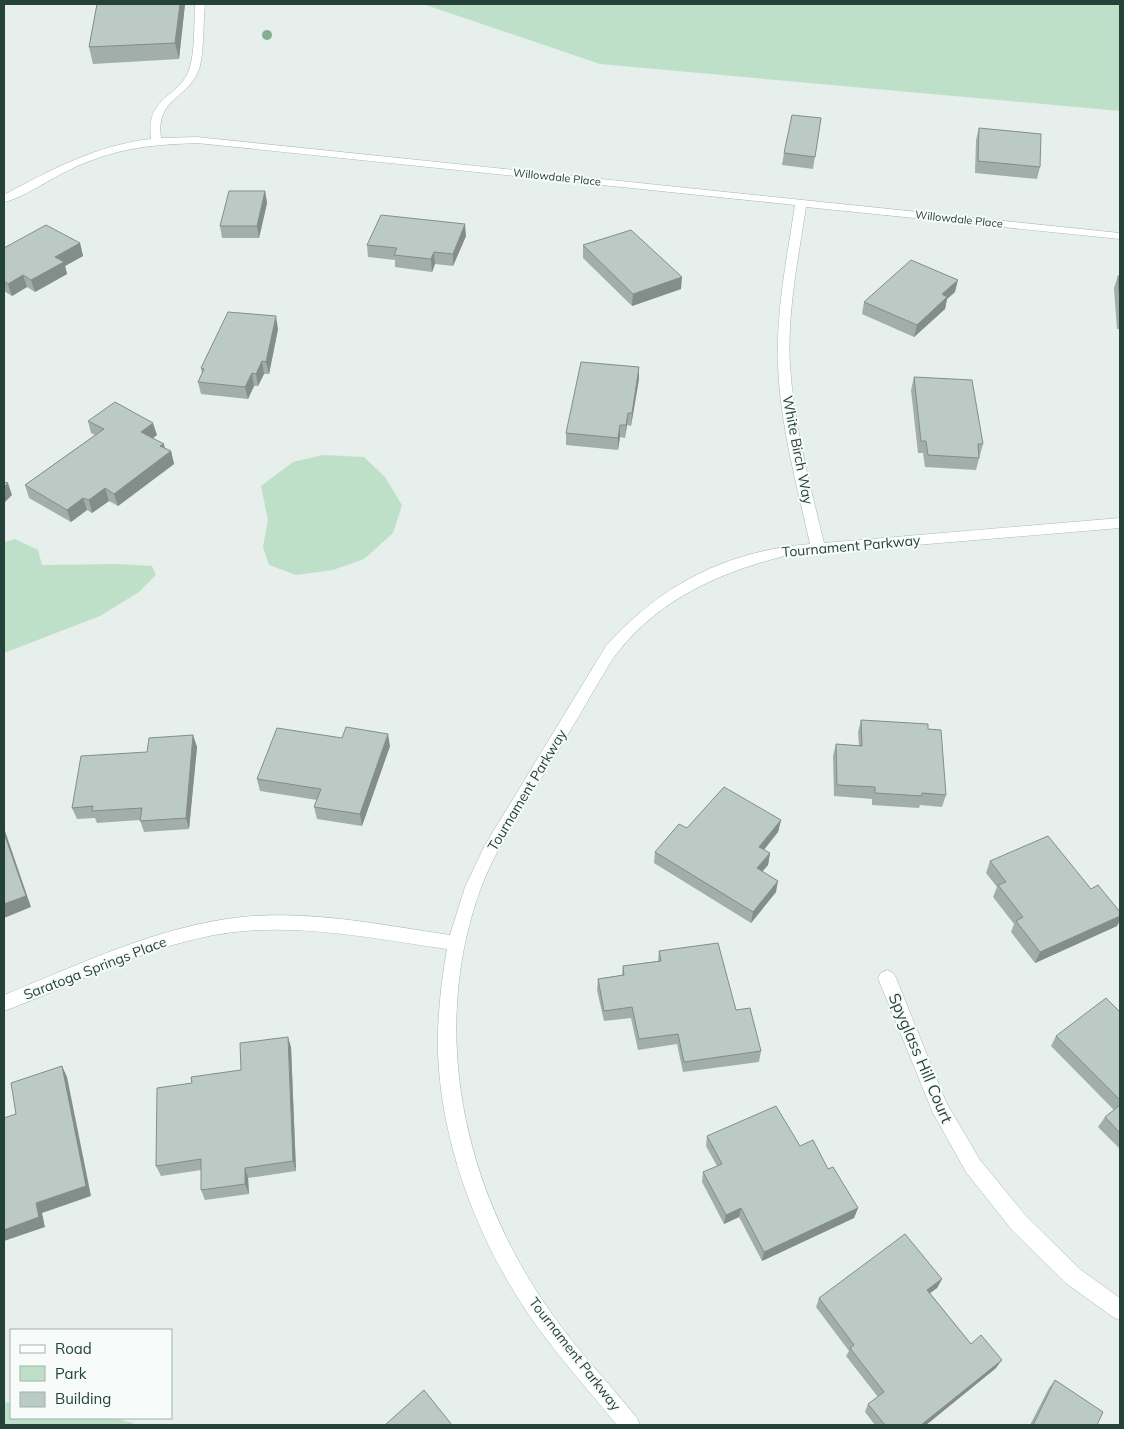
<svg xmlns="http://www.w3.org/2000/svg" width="1124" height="1429" font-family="Mulish,sans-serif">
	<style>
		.green { fill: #bfe0c8 }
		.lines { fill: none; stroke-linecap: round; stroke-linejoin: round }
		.minor-casing { stroke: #a8b8b2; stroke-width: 1 }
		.minor { fill: #fff; fill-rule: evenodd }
		.tree { fill: #80af93 }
		.wall { fill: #a1aea9 }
		.shaded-wall { fill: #838d89 }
		.building { fill: #bbcac4; stroke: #838d89 }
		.labels { text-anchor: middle; stroke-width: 4; stroke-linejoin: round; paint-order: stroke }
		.far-street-label { font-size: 11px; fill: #24423a; stroke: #f7fbf9 }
		.street-label { font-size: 14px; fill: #24423a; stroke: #f7fbf9 }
		.near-street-label { font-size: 16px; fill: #24423a; stroke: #f7fbf9 }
	</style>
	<rect width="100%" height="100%" fill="#e6efeb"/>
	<g class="green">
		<path d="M 423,4 L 1120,4 L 1120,111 L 600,64 Z"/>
		<path d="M 323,455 L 364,457 L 385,477 L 402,505 L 393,533 L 364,559 L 333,570 L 296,575 L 269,565 L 263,547 L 268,520 L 261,486 L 293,462 Z"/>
		<path d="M 15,539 L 38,550 L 42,565 L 118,564 L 152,566 L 156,575 L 139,592 L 100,616 L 4,653 L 4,542 Z"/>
		<path d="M 4,1402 L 11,1403 L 11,1418 L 114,1418 L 133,1423 L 133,1425 L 4,1425 Z"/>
	</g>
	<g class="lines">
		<defs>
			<g id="minor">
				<path d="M 195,4 L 205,4 C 203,23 204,48 200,66 C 191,99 155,96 161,138 L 197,137 L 1120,233 L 1120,239 L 806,207 C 798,259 787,313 790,366 C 794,426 810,485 824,543 L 1120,518 L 1120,528 L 784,556 C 719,573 661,598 618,652 C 610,661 605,673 598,683 C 585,706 571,729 558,751 C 533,793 499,841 482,885 C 428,1028 463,1188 550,1311 C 576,1349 608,1382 637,1418 L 640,1425 L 617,1425 C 590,1392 561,1360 536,1325 C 481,1248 442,1150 438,1054 C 437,1019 441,984 447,949 C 370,938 291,921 214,935 C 140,949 74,985 4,1011 L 4,995 C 81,964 158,926 242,917 C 311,910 382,925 450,935 L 465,887 L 485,845 L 606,646 C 661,584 727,551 810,544 C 797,485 780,425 778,364 C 776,311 787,258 795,205 L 197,143 C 148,145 115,148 69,170 C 52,178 21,199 4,202 L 4,195 C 50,170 97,145 151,139 C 145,94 181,99 190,67 C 195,49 194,23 195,4 Z"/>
				<path d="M 887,970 L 893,973 L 896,978 L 946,1102 L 980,1160 L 1026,1216 L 1081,1270 L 1120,1298 L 1120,1320 L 1113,1317 L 1067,1284 L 1012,1230 L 966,1172 L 933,1113 L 878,978 L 881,973 Z"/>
			</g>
		</defs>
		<use href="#minor" class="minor-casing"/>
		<use href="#minor" class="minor"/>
	</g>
	<circle class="tree" cx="267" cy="35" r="5"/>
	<g class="wall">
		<path d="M 97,4 L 185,4 L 179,59 L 93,64 L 89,47 Z"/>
		<path d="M 821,118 L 813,169 L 782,165 L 784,153 Z"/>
		<path d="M 979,128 L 1040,167 L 1037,179 L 975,173 L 976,140 Z"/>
		<path d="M 265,191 L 267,203 L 259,238 L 222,238 L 220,226 Z"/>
		<path d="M 466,236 L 453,266 L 435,264 L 432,272 L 395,267 L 395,260 L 368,257 L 367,245 Z"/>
		<path d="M 80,243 L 83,256 L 65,266 L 67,274 L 35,292 L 27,287 L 12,296 L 4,291 L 4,248 Z"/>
		<path d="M 583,245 L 681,289 L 632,306 L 583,258 Z"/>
		<path d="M 1118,276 L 1120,276 L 1120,329 L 1117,329 L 1114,288 Z"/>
		<path d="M 955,292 L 947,299 L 945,309 L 914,337 L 862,314 L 864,302 Z"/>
		<path d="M 278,329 L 269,374 L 264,374 L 258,386 L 254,386 L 248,399 L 201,394 L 198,382 L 202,374 L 201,368 Z"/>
		<path d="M 914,377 L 983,444 L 976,470 L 925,467 L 923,453 L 918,453 L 911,390 Z"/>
		<path d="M 639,379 L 631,426 L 627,425 L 625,438 L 620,437 L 618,450 L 566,445 L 566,433 Z"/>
		<path d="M 88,421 L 157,435 L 153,438 L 165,448 L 171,451 L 174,464 L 118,506 L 109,501 L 92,513 L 87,510 L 71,522 L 29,498 L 25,485 L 95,435 L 91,433 Z"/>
		<path d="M 861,720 L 928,729 L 946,795 L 942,807 L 920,805 L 919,808 L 872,805 L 872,799 L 834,796 L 833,756 L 836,744 L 859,746 L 858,732 Z"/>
		<path d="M 193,735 L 197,747 L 189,829 L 144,832 L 140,820 L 97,823 L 95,818 L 77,819 L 72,808 L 147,752 Z"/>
		<path d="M 390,746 L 362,826 L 317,819 L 314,807 L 317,800 L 260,791 L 257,779 Z"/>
		<path d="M 781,820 L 778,832 L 764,850 L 770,853 L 768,865 L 762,871 L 776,892 L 751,923 L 654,863 L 655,852 L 687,828 Z"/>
		<path d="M 990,861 L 1091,889 L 1120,912 L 1120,920 L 1117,926 L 1035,963 L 1011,932 L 1014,924 L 993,897 L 997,887 L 986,873 Z"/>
		<path d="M 659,951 L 736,1010 L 761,1051 L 759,1062 L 683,1072 L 677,1044 L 638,1050 L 631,1018 L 604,1021 L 597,990 L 598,979 L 622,975 L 623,966 L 658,961 Z"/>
		<path d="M 1120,1012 L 1120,1149 L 1098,1127 L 1105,1117 L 1114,1110 L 1051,1046 L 1056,1036 Z"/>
		<path d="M 291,1047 L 296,1171 L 248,1178 L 249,1194 L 205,1200 L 201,1190 L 201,1170 L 161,1176 L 156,1166 L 192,1083 L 241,1070 Z"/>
		<path d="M 707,1136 L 800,1146 L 828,1169 L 858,1208 L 854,1218 L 762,1261 L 739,1217 L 724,1224 L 702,1182 L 703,1172 L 717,1166 L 706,1146 Z"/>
		<path d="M 942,1279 L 937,1288 L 930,1293 L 971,1344 L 996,1368 L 926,1425 L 875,1425 L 865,1412 L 868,1404 L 878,1397 L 846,1356 L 849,1351 L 816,1307 L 819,1298 Z"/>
		<path d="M 1055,1380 L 1097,1425 L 1030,1425 L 1049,1388 Z"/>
	</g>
	<g class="shaded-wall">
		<path d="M 180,4 L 185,4 L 179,59 L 175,43 Z"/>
		<path d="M 265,191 L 267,203 L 259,238 L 257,226 Z"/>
		<path d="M 465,224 L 466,236 L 453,266 L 453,254 Z"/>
		<path d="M 80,243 L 83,256 L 65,266 L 67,274 L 35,292 L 31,280 L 55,257 Z"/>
		<path d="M 434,252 L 435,264 L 432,272 L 431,259 Z"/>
		<path d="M 23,275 L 27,287 L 12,296 L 8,284 Z"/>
		<path d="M 682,277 L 681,289 L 632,306 L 633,294 Z"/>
		<path d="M 958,280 L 955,292 L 947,299 L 945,309 L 914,337 L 917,325 L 942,294 Z"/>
		<path d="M 276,316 L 278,329 L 269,374 L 266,362 Z"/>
		<path d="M 262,361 L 264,374 L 258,386 L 256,374 Z"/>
		<path d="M 639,367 L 639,379 L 631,426 L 632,413 Z"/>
		<path d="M 252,373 L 254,386 L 248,399 L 245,387 Z"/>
		<path d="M 628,413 L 627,425 L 625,438 L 626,425 Z"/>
		<path d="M 153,423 L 157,435 L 145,444 L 141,432 Z"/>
		<path d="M 620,425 L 620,437 L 618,450 L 618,438 Z"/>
		<path d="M 164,444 L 166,455 L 171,451 L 174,464 L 118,506 L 114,494 L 160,446 Z"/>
		<path d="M 8,483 L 12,495 L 4,503 L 4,487 Z"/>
		<path d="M 105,488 L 109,501 L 92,513 L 89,500 Z"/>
		<path d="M 83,498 L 87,510 L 71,522 L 67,510 Z"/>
		<path d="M 388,734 L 390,746 L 362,826 L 360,814 Z"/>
		<path d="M 193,735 L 197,747 L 189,829 L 186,818 Z"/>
		<path d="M 781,820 L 778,832 L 757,858 L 759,847 Z"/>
		<path d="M 4,828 L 31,907 L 4,918 Z"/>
		<path d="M 770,853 L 768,865 L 755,880 L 757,868 Z"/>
		<path d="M 778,881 L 776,892 L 751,923 L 753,912 Z"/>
		<path d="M 1120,916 L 1120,920 L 1117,926 L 1035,963 L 1040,952 Z"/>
		<path d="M 288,1037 L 291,1047 L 296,1171 L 293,1161 Z"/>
		<path d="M 62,1066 L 67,1077 L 91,1196 L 42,1213 L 45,1227 L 4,1241 L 4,1230 L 36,1203 Z"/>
		<path d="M 245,1168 L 248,1178 L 249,1194 L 245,1184 Z"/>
		<path d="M 741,1208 L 739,1217 L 724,1224 L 726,1215 Z"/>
		<path d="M 858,1208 L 854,1218 L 762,1261 L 764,1252 Z"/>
		<path d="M 942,1279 L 937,1288 L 922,1299 L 927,1290 Z"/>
		<path d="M 1002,1360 L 996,1368 L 926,1425 L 921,1425 Z"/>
	</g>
	<g class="building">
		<path d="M 97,4 L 180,4 L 175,43 L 89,47 Z"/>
		<path d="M 792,115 L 821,118 L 815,157 L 784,153 Z"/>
		<path d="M 979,128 L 1041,134 L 1040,167 L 978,161 Z"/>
		<path d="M 229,191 L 265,191 L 257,226 L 220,226 Z"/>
		<path d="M 381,215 L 465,224 L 453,254 L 434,252 L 431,259 L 394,255 L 397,248 L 367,245 Z"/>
		<path d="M 46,225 L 80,243 L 55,257 L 64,262 L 31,280 L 23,275 L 8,284 L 4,281 L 4,248 Z"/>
		<path d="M 631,230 L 682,277 L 633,294 L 583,245 Z"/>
		<path d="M 911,260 L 958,280 L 942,294 L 947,297 L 917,325 L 864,302 Z"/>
		<path d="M 1118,276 L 1120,276 L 1120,303 Z"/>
		<path d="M 228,312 L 276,316 L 266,362 L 262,361 L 256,374 L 252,373 L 245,387 L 198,382 L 204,369 L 201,368 Z"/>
		<path d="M 581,362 L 639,367 L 632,413 L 628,413 L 626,425 L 620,425 L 618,438 L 566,433 Z"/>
		<path d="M 914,377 L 972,380 L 983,444 L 978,444 L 979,458 L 928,455 L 926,441 L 921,441 Z"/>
		<path d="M 115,402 L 153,423 L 141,432 L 164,444 L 160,446 L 171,451 L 114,494 L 105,488 L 89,500 L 83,498 L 67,510 L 25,485 L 104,429 L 88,421 Z"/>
		<path d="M 4,482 L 8,483 L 4,487 Z"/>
		<path d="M 861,720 L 928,724 L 928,729 L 941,730 L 946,795 L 922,793 L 922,796 L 875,793 L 875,787 L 837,785 L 836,744 L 862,746 Z"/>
		<path d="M 346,727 L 388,734 L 360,814 L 314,807 L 321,789 L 257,779 L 277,728 L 342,738 Z"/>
		<path d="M 193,735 L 186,818 L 140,821 L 142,808 L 92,811 L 93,806 L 72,808 L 81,756 L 147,752 L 149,738 Z"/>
		<path d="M 724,787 L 781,820 L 759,847 L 770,853 L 757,868 L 778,881 L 753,912 L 655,852 L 679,824 L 687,828 Z"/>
		<path d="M 4,833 L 26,896 L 4,904 Z"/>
		<path d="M 1048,836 L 1091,889 L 1098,885 L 1120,912 L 1120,916 L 1040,952 L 1016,921 L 1023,917 L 998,885 L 1006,882 L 990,861 Z"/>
		<path d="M 718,943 L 736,1010 L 750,1008 L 761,1051 L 684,1062 L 678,1034 L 639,1039 L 632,1007 L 604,1011 L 598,979 L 624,975 L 623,966 L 661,961 L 659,951 Z"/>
		<path d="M 1106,998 L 1120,1012 L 1120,1100 L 1056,1036 Z"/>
		<path d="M 288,1037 L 293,1161 L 245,1168 L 245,1184 L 201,1190 L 201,1159 L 156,1166 L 157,1088 L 192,1083 L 191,1077 L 241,1070 L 240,1043 Z"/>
		<path d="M 62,1066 L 86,1186 L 36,1203 L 39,1217 L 4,1230 L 4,1118 L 16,1114 L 11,1083 Z"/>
		<path d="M 1120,1105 L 1120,1133 L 1105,1117 Z"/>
		<path d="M 776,1106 L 800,1146 L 813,1140 L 828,1169 L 833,1167 L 858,1208 L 764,1252 L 741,1208 L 726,1215 L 703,1172 L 722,1164 L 707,1136 Z"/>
		<path d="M 905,1234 L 942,1279 L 927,1290 L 971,1344 L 981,1335 L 1002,1360 L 921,1425 L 885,1425 L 868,1404 L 884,1392 L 850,1348 L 854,1345 L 819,1298 Z"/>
		<path d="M 1055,1380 L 1103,1412 L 1097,1425 L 1033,1425 Z"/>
		<path d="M 424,1390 L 452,1425 L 385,1425 Z"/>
	</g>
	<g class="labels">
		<g class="far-street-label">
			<text transform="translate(557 177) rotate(6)" y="4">Willowdale Place</text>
			<text transform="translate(959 219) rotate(6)" y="4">Willowdale Place</text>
		</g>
		<g class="street-label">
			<text transform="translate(798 450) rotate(79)" y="5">White Birch Way</text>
			<text transform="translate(851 546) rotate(-5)" y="5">Tournament Parkway</text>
			<text transform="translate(527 790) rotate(-59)" y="5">Tournament Parkway</text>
			<text transform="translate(95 968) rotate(-21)" y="5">Saratoga Springs Place</text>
			<text transform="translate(575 1354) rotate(52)" y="5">Tournament Parkway</text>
		</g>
		<g class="near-street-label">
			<text transform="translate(921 1058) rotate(67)" y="6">Spyglass Hill Court</text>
		</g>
	</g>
	<rect width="1124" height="1429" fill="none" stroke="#24423a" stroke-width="10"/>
	<rect x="10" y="1329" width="162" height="90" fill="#f7fbf9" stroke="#a3b1ad"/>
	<rect x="20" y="1345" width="25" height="8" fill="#ffffff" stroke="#a3b1ad"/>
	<text x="55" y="1354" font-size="15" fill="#24423a">Road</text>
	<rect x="20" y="1366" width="25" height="15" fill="#bfe0c8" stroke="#a3b1ad"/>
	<text x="55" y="1379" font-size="15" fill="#24423a">Park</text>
	<rect x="20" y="1392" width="25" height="15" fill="#bbcac4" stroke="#a3b1ad"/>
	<text x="55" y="1404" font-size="15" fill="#24423a">Building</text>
</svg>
